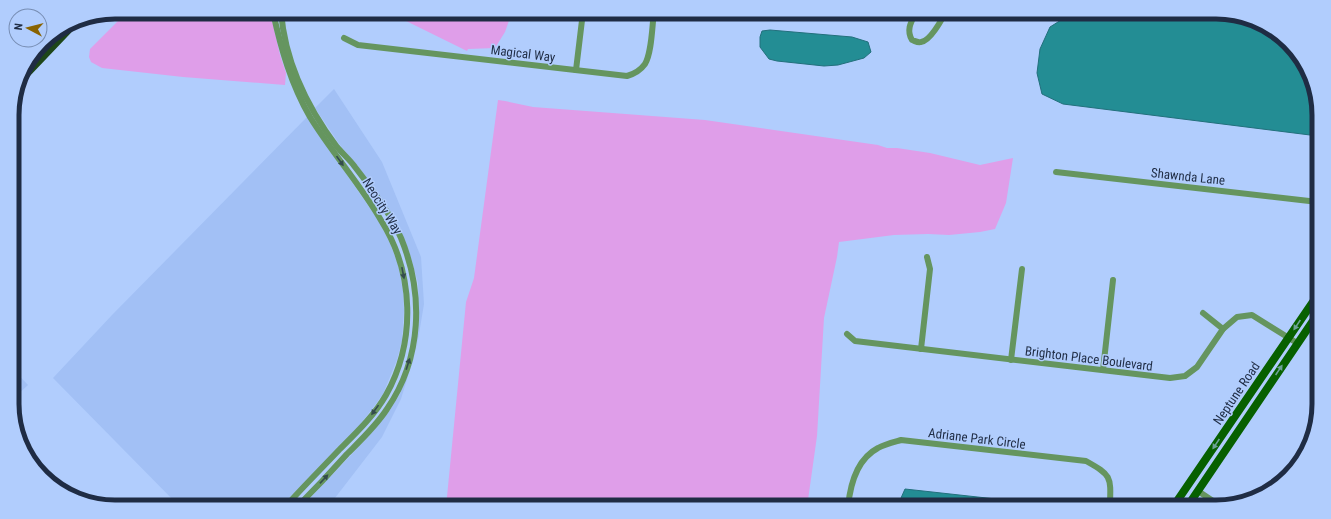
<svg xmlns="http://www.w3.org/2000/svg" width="1331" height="519" font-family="'Roboto Condensed',sans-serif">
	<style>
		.built { fill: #a2c0f5 }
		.green { fill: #df9ee9 }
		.water { fill: #238d94; stroke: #22707c }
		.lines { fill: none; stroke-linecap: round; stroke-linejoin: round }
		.minor { stroke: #65955f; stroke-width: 6 }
		.major { stroke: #076000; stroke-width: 8 }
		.highway { stroke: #1e4619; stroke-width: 9 }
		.oneway { fill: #344c4c }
		.oneway2 { fill: #6da198 }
		.labels { text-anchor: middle; stroke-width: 3; stroke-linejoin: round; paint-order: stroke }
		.street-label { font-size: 13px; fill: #1f2c44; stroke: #b1cdfd }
		.rim { fill: none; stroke: #1f2c44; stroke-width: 5 }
	</style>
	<rect width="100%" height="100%" fill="#b1cdfd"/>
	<g class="built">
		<path d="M 334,89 L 382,162 L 421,257 L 424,304 L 417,346 L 401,399 L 382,437 L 328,507 L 302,507 L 368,437 L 390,410 L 400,394 L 412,364 L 417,345 L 419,326 L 418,283 L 409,251 L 403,236 L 391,213 L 358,166 L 340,145 L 315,108 Z"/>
		<path d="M 307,117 L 380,223 L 389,241 L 398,264 L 403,291 L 404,310 L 402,340 L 397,360 L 383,394 L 372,409 L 359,426 L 282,505 L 273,499 L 264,507 L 180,507 L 53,378 L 112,315 Z"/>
		<path d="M 14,370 L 28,385 L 14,398 Z"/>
	</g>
	<g class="green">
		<path d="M 133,12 L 175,12 L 180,15 L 188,12 L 270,12 L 280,55 L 286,73 L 285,85 L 183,77 L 102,68 L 91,62 L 89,57 L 90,49 L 119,20 Z"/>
		<path d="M 391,12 L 512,12 L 505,32 L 495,48 L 468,49 L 467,51 L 400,18 Z"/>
		<path d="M 498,100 L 505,101 L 533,107 L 705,120 L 878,145 L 887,148 L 897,148 L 930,153 L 980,165 L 1013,158 L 1006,203 L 995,229 L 980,232 L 949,235 L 928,234 L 894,235 L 839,242 L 837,257 L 824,318 L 817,436 L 807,507 L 446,507 L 466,302 L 474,278 Z"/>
	</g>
	<g class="water">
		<path d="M 1074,12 L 1216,12 L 1249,18 L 1298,52 L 1318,102 L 1318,136 L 1063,104 L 1042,94 L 1037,73 L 1040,49 L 1050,27 Z"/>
		<path d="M 770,30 L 852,37 L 868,42 L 871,52 L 864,58 L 838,65 L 824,66 L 777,61 L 769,59 L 760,47 L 760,37 L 762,31 Z"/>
		<path d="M 905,489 L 1068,507 L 973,507 L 954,505 L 952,507 L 897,507 Z"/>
	</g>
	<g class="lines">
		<g class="minor">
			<path d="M 273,12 C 281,49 291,84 310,117 C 332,153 361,185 382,222 C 414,274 416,341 386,395 C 374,416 356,433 339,450 C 321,469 302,488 285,507"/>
			<path d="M 281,12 C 285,62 307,107 337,147 C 343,154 350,160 355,167 C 372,189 390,213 401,238 C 424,294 422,358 387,409 C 376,426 361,440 347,454 C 331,472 314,490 297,507"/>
			<path d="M 916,12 C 911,22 906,30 912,40 C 915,41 918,43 921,42 C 930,41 942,20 945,12"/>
			<path d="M 344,38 L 358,45 L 627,76 C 634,74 640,71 645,64 C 652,52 652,26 654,12"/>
			<path d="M 576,70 L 583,12"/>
			<path d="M 1056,172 L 1318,202"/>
			<path d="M 1203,313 L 1223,329"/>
			<path d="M 847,334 L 855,341 L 1170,378 L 1185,376 L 1197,367 L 1223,329 L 1237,317 L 1252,315 L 1297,343"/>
			<path d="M 921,349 L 930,269 L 927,257"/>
			<path d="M 1011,360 L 1022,269"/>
			<path d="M 1103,370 L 1113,280"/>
			<path d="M 1198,491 L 1222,507"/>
			<path d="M 848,507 C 850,486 857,459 878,448 C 885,444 894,442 901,440 L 1086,461 C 1111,475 1111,476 1110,504 L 1109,507"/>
		</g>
		<g class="major">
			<path d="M 1173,507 L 1319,293"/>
			<path d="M 1187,507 L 1319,312"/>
		</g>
		<path class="highway" d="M 19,81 L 78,19"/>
	</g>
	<defs><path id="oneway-solid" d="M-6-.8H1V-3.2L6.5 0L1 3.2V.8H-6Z"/></defs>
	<g class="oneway">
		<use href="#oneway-solid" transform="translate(340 161) rotate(55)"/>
		<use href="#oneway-solid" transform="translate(403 273) rotate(79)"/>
		<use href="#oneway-solid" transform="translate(408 364) rotate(-72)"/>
		<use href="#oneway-solid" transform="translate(375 410) rotate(126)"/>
		<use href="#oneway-solid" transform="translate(324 479) rotate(-47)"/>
	</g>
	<g class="oneway2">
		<use href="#oneway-solid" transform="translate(1297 325) rotate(124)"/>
		<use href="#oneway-solid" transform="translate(1279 370) rotate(-56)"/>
		<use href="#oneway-solid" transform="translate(1216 444) rotate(124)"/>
	</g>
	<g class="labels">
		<g class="street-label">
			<text transform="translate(523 53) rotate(7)" y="5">Magical Way</text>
			<text transform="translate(1188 176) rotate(6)" y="5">Shawnda Lane</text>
			<text transform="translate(383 206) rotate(58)" y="5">Neocity Way</text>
			<text transform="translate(1089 358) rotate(7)" y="5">Brighton Place Boulevard</text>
			<text transform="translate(1236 393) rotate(-56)" y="5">Neptune Road</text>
			<text transform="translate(977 438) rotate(7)" y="5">Adriane Park Circle</text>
		</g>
	</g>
	<path d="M0 0H1331V519H0ZM115 19H1216A96 96 0 0 1 1312 115V404A96 96 0 0 1 1216 500H115A96 96 0 0 1 19 404V115A96 96 0 0 1 115 19Z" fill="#b1cdfd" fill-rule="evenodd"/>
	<path class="rim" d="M115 19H1216A96 96 0 0 1 1312 115V404A96 96 0 0 1 1216 500H115A96 96 0 0 1 19 404V115A96 96 0 0 1 115 19Z"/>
	<g transform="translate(28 28) rotate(277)"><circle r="19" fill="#b1cdfd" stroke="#778db3"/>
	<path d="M0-3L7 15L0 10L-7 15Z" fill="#896301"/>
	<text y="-6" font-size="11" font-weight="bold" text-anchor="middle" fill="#1f2c44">N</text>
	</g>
</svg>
